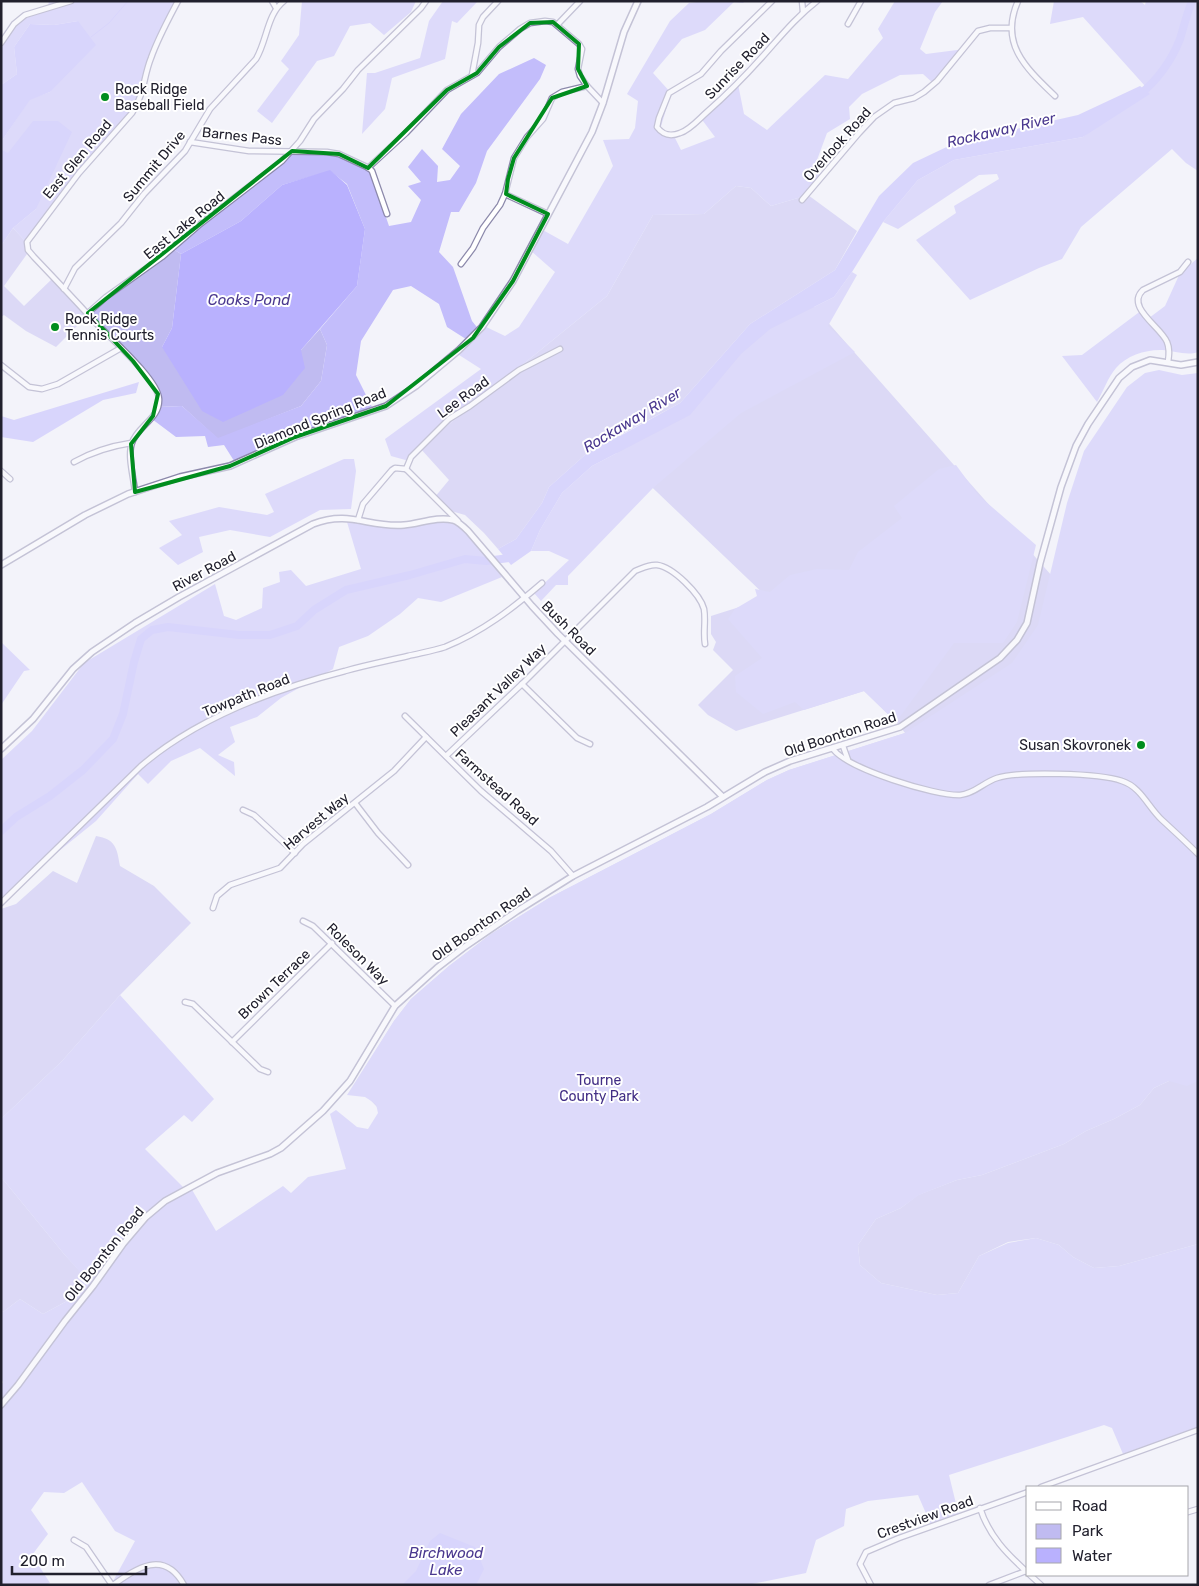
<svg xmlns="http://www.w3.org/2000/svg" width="1199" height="1586" font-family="Rubik,sans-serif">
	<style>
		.green { fill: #c0bbf1 }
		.forest { fill: #c3bdfb }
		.water { fill: #b9b1fe }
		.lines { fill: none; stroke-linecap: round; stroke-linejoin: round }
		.stream { stroke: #b9b1fe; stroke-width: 1 }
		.river { stroke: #b9b1fe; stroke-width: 8 }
		.minor-casing { stroke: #8c89ab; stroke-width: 7 }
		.tertiary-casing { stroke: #8c89ab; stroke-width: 8 }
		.minor { stroke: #fff; stroke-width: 4.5 }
		.tertiary { stroke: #fff; stroke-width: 5 }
		.marked { fill: none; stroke: #008d1e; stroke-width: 4; stroke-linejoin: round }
		.poi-dot { fill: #008d1e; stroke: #fff; stroke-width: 2 }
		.labels { text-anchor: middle; stroke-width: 4; stroke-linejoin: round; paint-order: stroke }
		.street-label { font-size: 14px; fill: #21202d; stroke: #fff }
		.poi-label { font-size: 14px; fill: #21202d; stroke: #fff; text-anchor: start }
		.park-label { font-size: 14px; fill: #422e85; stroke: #fff }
		.water-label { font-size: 15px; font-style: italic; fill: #4a388f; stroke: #fff }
	</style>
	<rect width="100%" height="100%" fill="#f3f3fa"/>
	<g class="green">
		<path d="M 736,186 L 751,188 L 771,206 L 808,195 L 857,231 L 835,270 L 750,324 L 680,403 L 619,436 L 605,435 L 611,440 L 595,446 L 549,487 L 542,503 L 516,539 L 498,549 L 484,533 L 465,515 L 444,509 L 434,498 L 449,480 L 420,448 L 607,296 L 653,215 L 704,214 Z"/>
		<path d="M 13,228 L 26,242 L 27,254 L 4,286 L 24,306 L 52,279 L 87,315 L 173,249 L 181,254 L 172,328 L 162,347 L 301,350 L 320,329 L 327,345 L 321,381 L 301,406 L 218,439 L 182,406 L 158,407 L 154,385 L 87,316 L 56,347 L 26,331 L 4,315 L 1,317 L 1,246 Z"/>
		<path d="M 809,301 L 1067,593 L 1198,481 L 1198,1244 L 1119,1266 L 1094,1268 L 1073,1257 L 1059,1245 L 1036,1238 L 1008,1242 L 979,1256 L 958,1293 L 937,1295 L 881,1283 L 860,1265 L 858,1245 L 876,1219 L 901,1208 L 918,1195 L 957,1180 L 982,1175 L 1064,1144 L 1086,1131 L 1114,1119 L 1140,1105 L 1154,1088 L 1169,1081 L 1113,965 L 400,1131 L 355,1084 L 394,1021 L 411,999 L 449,966 L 491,934 L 549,898 L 711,814 L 767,780 L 789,770 L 905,733 L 899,725 L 864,691 L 736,731 L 708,715 L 698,705 L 733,670 L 713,650 L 716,642 L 711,634 L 711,616 L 768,598 L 613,450 L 665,421 L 738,348 Z"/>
		<path d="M 96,836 C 116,839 117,849 120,866 L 154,886 L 191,923 L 120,995 L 62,1061 L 1,1119 L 1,909 L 16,904 L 53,871 L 77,883 Z"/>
		<path d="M 1,1177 L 64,1254 L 87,1279 L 78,1295 L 43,1314 L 20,1299 L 3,1312 L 1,1311 Z"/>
	</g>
	<g class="forest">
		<path d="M 49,1 L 180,1 L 153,52 L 140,103 L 26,242 L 13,228 L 36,209 L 7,153 L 1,149 L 1,142 L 30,99 L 50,92 L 78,21 L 54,25 L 30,24 L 14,47 L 17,74 L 1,85 L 1,49 L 17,21 L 47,11 Z"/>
		<path d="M 302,1 L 416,1 L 411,12 L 384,35 L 370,23 L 350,26 L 334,56 L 317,61 L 272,123 L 257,111 L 289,69 L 281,61 L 299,35 Z"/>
		<path d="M 443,1 L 478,1 L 457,23 L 452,21 L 445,59 L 392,78 L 385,109 L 362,134 L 367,73 L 375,73 L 420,58 L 429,21 Z"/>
		<path d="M 704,1 L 745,1 L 743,3 L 734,2 L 705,30 L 682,39 L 653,73 L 671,93 L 659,133 L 674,136 L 681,150 L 715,137 L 700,117 L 738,84 L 744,114 L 767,130 L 825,75 L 848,79 L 883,38 L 878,29 L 895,1 L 943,1 L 935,12 L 920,49 L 926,54 L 965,49 L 934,84 L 923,74 L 900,75 L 862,94 L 849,107 L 850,119 L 827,133 L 814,168 L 825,175 L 808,195 L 771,206 L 751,188 L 736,186 L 704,214 L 653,215 L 607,296 L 420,448 L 409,461 L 391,456 L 385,439 L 481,369 L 456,353 L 469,341 L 447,327 L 439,304 L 411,286 L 393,290 L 361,341 L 356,375 L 374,411 L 236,464 L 224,445 L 208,447 L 205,436 L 176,437 L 152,419 L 158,407 L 182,406 L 218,438 L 301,406 L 321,381 L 327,345 L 320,329 L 357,286 L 365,229 L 347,184 L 330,171 L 282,185 L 241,221 L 181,254 L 173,249 L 295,152 L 337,153 L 370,170 L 389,226 L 411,222 L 421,200 L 408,186 L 421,182 L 408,167 L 422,149 L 438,166 L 437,182 L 450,180 L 460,166 L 442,149 L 461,114 L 499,74 L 534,58 L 546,65 L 540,79 L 487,151 L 476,183 L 459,212 L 451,212 L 439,252 L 453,267 L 472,321 L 480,331 L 484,326 L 505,336 L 519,327 L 555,272 L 530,250 L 541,229 L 568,244 L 613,166 L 603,140 L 629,139 L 635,128 L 638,101 L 627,94 L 670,21 L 689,3 Z"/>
		<path d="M 1054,1 L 1140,1 L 1145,5 L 1146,1 L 1198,1 L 1198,171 L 1186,163 L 1172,149 L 1081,227 L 1062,259 L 1039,268 L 970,300 L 916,240 L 956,213 L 954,206 L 999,179 L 997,174 L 979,175 L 898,229 L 883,222 L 918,180 L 954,160 L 1083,137 L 1145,86 L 1083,17 L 1050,24 Z"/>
		<path d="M 1198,258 L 1198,352 C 1187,356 1174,351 1163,350 C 1147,349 1127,355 1116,368 C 1108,377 1103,392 1097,402 L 1062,356 L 1082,355 L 1142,310 L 1149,318 L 1165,306 L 1180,273 Z"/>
		<path d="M 852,272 L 857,275 L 828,326 L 855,352 L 741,413 L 653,488 L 568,576 L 568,585 L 556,585 L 541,601 L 534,593 L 569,560 L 549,551 L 531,551 L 540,530 L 562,493 L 592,466 L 690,415 L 741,354 L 770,329 L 834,297 Z"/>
		<path d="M 1159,370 L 1182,375 L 1198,373 L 1198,1081 L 1187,1086 L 1169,1081 L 1154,1088 L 1140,1105 L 1114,1119 L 1086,1131 L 1064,1144 L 982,1175 L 957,1180 L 919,1195 L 901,1208 L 876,1219 L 858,1245 L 860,1265 L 881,1283 L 937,1295 L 958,1293 L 979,1256 L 1008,1243 L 1036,1238 L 1059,1245 L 1073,1257 L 1094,1268 L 1119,1266 L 1198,1244 L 1198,1427 L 1123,1454 L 1112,1428 L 1104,1425 L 949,1475 L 959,1516 L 931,1525 L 918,1495 L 868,1501 L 846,1509 L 844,1526 L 816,1540 L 806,1573 L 747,1585 L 111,1585 L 135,1541 L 115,1531 L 82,1482 L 64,1493 L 44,1492 L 31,1510 L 48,1534 L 32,1555 L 50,1583 L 45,1585 L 1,1585 L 1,1385 L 3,1382 L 1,1380 L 1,1311 L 3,1312 L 20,1299 L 43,1314 L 78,1295 L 87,1280 L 64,1254 L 1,1177 L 1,1119 L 62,1061 L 120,995 L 214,1099 L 192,1122 L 184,1115 L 145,1149 L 185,1189 L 191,1188 L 216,1231 L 283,1186 L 291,1193 L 308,1177 L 346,1169 L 330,1114 L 336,1110 L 357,1127 L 368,1129 L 378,1113 L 376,1104 L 365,1097 L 347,1095 L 394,1021 L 411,999 L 449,966 L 491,934 L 549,898 L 711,814 L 767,780 L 789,770 L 905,733 L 1012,663 L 1038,625 L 1067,503 L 1084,451 L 1127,387 L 1145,373 Z"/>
		<path d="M 344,459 L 354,459 L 356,471 L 351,509 L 320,510 L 270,537 L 230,530 L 199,537 L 203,552 L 178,565 L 159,548 L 182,535 L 169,521 L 219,507 L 267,515 L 274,512 L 265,494 Z"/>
		<path d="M 956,465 L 978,495 L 1036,545 L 1017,622 L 1003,643 L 954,643 L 899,718 L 891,717 L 864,691 L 804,710 L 795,702 L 763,714 L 736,692 L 735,676 L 762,658 L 728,619 L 735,609 L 757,596 L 755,589 L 770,592 L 790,575 L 817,569 L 849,570 L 858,552 L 902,518 L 894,506 L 939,469 Z"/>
		<path d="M 347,522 C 363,524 380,528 396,528 C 416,528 438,516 457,526 C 471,533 492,564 502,577 L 441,602 L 418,598 L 400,614 L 368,636 L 339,647 L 333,669 L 281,698 L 257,717 L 230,727 L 235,742 L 218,755 L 234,762 L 235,776 L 200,748 L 171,761 L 148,784 L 138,774 L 96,821 L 1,898 L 1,760 L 32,731 L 84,663 L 215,584 L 224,616 L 236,620 L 262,608 L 263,588 L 280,582 L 279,572 L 291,570 L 306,586 L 361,569 Z"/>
		<path d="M 1,642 L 30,670 L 24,671 L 1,705 Z"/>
	</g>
	<g class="water">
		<path d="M 78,21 L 96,45 L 50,92 L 30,100 L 1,142 L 1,85 L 17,74 L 14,47 L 30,24 L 54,25 Z"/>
		<path d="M 1140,86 L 1150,94 L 1083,137 L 954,160 L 918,180 L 883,222 L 852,272 L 834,297 L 770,329 L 741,354 L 690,415 L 592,466 L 562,493 L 540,530 L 531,551 L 511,565 L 498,549 L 516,539 L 542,503 L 549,487 L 595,446 L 610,440 L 604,434 L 620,436 L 680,403 L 750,324 L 835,270 L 879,196 L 913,163 L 955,143 L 1078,115 Z"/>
		<path d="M 33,121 L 58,121 L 72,132 L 36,209 L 13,228 L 1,246 L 1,149 L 8,153 Z"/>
		<path d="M 330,170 L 347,185 L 365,229 L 357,286 L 301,350 L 305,368 L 283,395 L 223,422 L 202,411 L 162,347 L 172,328 L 181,254 L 241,221 L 282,185 Z"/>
		<path d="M 139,382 L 136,393 L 103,400 L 33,442 L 1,437 L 1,416 L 14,420 Z"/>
		<path d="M 440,1533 L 475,1547 L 484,1569 L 476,1585 L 402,1585 L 416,1571 L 430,1541 Z"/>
	</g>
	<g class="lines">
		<path class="stream" d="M 91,37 L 109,23 L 128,1"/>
		<g class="river">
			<path d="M 1139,95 C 1157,81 1172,60 1180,39 C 1184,26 1187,13 1192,1"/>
			<path d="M 1,831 L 16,817 L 50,796 L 83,770 L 113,739 L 123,714 L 134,662 L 141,639 L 152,630 L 168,627 L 239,635 L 270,635 L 297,626 L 314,610 L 346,590 L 410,575 L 465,559 L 486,561 L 509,558 L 514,553"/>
		</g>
		<defs>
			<g id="minor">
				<path d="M 272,1 L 276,8"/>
				<path d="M 772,1 L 721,51 L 701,74 L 669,93 L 659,118 L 657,127 C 663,135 670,137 680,133 C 690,130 699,119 707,112 C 730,92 751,70 771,47 C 786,30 799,15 817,1"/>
				<path d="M 802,1 L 803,12"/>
				<path d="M 1018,1 C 999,44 1026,68 1055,96"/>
				<path d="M 558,24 L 580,1"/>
				<path d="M 848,24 L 861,1"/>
				<path d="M 1,43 L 14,24 L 25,15 L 71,1"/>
				<path d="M 472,75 L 478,43 L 479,25 L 483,17 L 498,1"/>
				<path d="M 190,142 L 249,151 L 327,152 L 339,154 L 369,168 L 372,171 L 387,214"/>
				<path d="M 368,168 L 406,133 L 447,90 L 477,73 L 499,47 L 520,29 L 530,23 L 545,21 L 553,22 L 579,44 L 582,49 L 578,69 L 580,76 L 587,86 L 603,103"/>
				<path d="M 505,194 L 548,214"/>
				<path d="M 802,200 L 859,133 L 874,117 L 894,103 L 914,98 L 924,92 L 937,81 L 978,31 L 990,28 L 1011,28"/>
				<path d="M 461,264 L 473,248 L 483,228 L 500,205 L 505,194 L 514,158 L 527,137 L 543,119 L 552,98 L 562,92 L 587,86"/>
				<path d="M 64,289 L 75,268 L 121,223 L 144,194 L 185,151 L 210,109 L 256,59 C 267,41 267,14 284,1"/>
				<path d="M 88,313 L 106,297 L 162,257 L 199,225 L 282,161 L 300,141 L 314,119 L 343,89 L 358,70 L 421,8 L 426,1"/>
				<path d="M 1168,362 C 1169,355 1170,349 1167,342 C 1161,327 1125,307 1143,290 L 1180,272 L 1188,262"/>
				<path d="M 1,365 L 29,387 L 42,389 L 58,384 L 121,348"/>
				<path d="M 74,462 C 92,452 111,446 131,443"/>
				<path d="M 406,469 L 411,457 L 449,419 L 470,406 L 519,370 L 560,349"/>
				<path d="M 406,469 L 458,521"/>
				<path d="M 1,471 L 10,479"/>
				<path d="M 135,492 C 134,479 127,455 132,443 C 137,426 160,419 159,399 C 158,379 108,336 94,321 C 74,299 54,278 34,257 L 28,250 L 27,242 L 79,173 L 132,113 C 145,93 143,78 151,58 C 158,38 168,20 178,1"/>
				<path d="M 358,520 L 363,504 L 392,470 L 395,468 L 406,469"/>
				<path d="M 522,684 L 577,738 L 590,744"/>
				<path d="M 405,716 L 481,791 L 551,851 L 573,876"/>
				<path d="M 843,746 L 848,760"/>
				<path d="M 833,749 C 848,769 935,796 960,795 C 974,794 984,782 997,778 C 1020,771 1099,773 1122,781 C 1141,787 1148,807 1162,820 C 1174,831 1186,842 1198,854"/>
				<path d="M 446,756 L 522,684 L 635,571 C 643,568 649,564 657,565 C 673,567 700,594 704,609 C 706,621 703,632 705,644"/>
				<path d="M 355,803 L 378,833 L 408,865"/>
				<path d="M 243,810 L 254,815 L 295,853"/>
				<path d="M 1,903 L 141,766 C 197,718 275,689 345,671 C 366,665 387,661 408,656 C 420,653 433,651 445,647 C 482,632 512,609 542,583"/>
				<path d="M 213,908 L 217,896 L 230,885 L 280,868 L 303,844 L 394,771 L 426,737"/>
				<path d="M 303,921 L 313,926 L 395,1006"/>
				<path d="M 185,1002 L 193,1004 L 260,1069 L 268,1072"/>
				<path d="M 232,1042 L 332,943"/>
				<path d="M 1041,1487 L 1198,1430"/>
				<path d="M 980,1508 C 989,1536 1007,1554 1028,1573"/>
				<path d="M 1188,1512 L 1198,1509"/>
				<path d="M 74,1540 L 86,1547 L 112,1585"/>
				<path d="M 1030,1575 L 1041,1585"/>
				<path d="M 113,1585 C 137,1568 164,1549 184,1585"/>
				<path d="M 871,1585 L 860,1564 L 866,1552 L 899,1538 L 1028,1492"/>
				<path d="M 989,1585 L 1026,1571"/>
			</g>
			<g id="tertiary">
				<path d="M 1,565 L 85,515 L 128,494 L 180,477 L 230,466 L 295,437 L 386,406 L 416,386 L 459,350 L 482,327 L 513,281 L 592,132 L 603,103 L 624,32 L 638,1"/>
				<path d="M 1,749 L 33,719 L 73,669 L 92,652 L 135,623 L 179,597 L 313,524 C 350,510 369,528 404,525 C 419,524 437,516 453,520 C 459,522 464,527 468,531 L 532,606 L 558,634 L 723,797"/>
				<path d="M 1,1405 L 18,1385 L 65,1321 L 93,1286 L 123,1244 L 146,1217 L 165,1201 L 189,1188 L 217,1173 L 270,1154 L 281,1148 L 323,1111 L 350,1081 L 395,1006 L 437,968 L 463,948 L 517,911 L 573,876 L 707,807 L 765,772 L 790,761 L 900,727 L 1000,658 L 1017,640 L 1027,623 L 1040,563 L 1061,487 L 1076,446 L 1088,424 L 1119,378 L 1132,367 L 1150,360 L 1181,365 L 1198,362"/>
			</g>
		</defs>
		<use href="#minor" class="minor-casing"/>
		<use href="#tertiary" class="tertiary-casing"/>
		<use href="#minor" class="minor"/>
		<use href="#tertiary" class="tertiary"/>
	</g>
	<path d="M0 0H1199V1586H0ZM 553,22 L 579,44 L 578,69 L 587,86 L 552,98 L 514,158 L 508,179 L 506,194 L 548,214 L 513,281 L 473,338 L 386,406 L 295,437 L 230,466 L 135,492 L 131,444 L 153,416 L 158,394 L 133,361 L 88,313 L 292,151 L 339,154 L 368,168 L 447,90 L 477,73 L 499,47 L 530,23 Z" fill="#f3f3fa" fill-opacity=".55" fill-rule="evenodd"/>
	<path class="marked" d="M 553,22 L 579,44 L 578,69 L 587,86 L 552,98 L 514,158 L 508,179 L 506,194 L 548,214 L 513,281 L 473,338 L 386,406 L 295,437 L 230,466 L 135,492 L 131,444 L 153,416 L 158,394 L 133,361 L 88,313 L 292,151 L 339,154 L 368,168 L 447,90 L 477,73 L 499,47 L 530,23 Z"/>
	<g class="poi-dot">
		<circle cx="105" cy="97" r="5"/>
		<circle cx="55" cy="327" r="5"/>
		<circle cx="1141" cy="745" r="5"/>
	</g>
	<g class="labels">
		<g class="street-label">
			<text transform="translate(737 66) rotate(-46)" y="5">Sunrise Road</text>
			<text transform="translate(242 136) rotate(6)" y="5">Barnes Pass</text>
			<text transform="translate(837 144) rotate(-48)" y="5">Overlook Road</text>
			<text transform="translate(77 159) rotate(-50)" y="5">East Glen Road</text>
			<text transform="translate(154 166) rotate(-50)" y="5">Summit Drive</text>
			<text transform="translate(184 225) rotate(-39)" y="5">East Lake Road</text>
			<text transform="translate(463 397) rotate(-36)" y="5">Lee Road</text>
			<text transform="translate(320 418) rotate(-22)" y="5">Diamond Spring Road</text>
			<text transform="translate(204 571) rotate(-28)" y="5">River Road</text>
			<text transform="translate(569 628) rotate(45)" y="5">Bush Road</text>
			<text transform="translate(498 690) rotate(-44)" y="5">Pleasant Valley Way</text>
			<text transform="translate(246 695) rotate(-22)" y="5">Towpath Road</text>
			<text transform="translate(840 734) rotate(-18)" y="5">Old Boonton Road</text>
			<text transform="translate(497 787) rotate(42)" y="5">Farmstead Road</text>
			<text transform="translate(316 821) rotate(-40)" y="5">Harvest Way</text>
			<text transform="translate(481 924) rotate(-35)" y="5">Old Boonton Road</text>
			<text transform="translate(358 954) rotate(45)" y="5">Roleson Way</text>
			<text transform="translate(274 984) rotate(-44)" y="5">Brown Terrace</text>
			<text transform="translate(104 1254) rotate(-51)" y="5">Old Boonton Road</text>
			<text transform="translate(925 1517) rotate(-20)" y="5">Crestview Road</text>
		</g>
		<g class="poi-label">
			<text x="115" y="94">Rock Ridge<tspan x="115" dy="16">Baseball Field</tspan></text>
			<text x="65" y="324">Rock Ridge<tspan x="65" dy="16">Tennis Courts</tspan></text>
			<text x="1131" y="750" text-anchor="end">Susan Skovronek</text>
		</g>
		<g class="park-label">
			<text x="599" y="1085">Tourne<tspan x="599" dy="16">County Park</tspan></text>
		</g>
		<g class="water-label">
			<text transform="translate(1001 130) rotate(-13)" y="5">Rockaway River</text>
			<text x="249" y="305">Cooks Pond</text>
			<text transform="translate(632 420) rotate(-31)" y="5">Rockaway River</text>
			<text x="446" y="1558">Birchwood<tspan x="446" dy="17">Lake</tspan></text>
		</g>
	</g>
	<rect width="1199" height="1586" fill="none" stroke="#21202d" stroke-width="5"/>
	<rect x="1026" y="1486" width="162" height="90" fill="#ffffff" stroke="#a6a6ab"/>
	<rect x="1036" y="1502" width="25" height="8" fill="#ffffff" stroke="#a6a6ab"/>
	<text x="1072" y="1511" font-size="15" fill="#21202d">Road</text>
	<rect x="1036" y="1524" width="25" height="15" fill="#c0bbf1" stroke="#a6a6ab"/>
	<text x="1072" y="1536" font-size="15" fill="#21202d">Park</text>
	<rect x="1036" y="1548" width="25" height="15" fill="#b9b1fe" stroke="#a6a6ab"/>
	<text x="1072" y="1561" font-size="15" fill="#21202d">Water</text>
	<path d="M12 1566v8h134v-8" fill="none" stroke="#21202d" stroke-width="2.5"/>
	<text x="20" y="1566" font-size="15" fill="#21202d" stroke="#ffffff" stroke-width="4" paint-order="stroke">200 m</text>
</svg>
